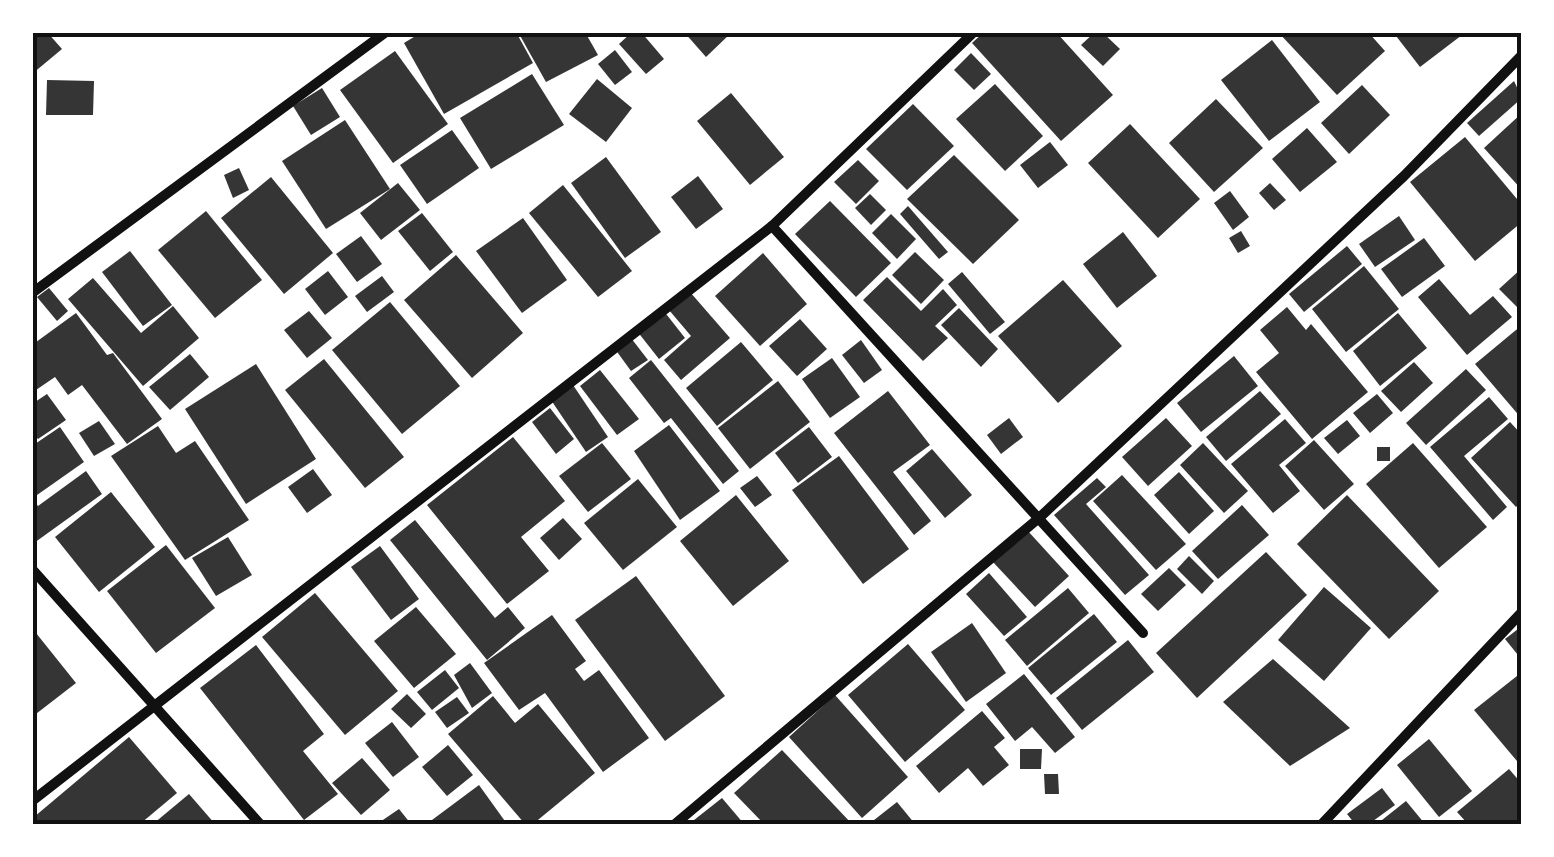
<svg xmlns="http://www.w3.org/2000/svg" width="1554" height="857" font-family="'Golos Text',sans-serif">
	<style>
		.building { fill: #353535 }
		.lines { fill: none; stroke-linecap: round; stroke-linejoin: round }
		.minor { stroke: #111; stroke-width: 10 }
		.neatline { fill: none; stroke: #111; stroke-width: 4 }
	</style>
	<rect width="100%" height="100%" fill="#fff"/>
	<g class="building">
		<path d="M 32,32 L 47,32 L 62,49 L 32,74 Z"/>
		<path d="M 422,32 L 516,32 L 533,63 L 444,114 L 404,43 Z"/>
		<path d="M 518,32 L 585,32 L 598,55 L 546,82 Z"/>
		<path d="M 632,32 L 641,32 L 664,59 L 646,74 L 619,44 Z"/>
		<path d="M 684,32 L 732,32 L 706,57 Z"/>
		<path d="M 984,32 L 1056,32 L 1113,95 L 1061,141 L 972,43 Z"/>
		<path d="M 1095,32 L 1102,32 L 1120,49 L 1103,66 L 1081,45 Z"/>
		<path d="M 1278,32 L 1368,32 L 1385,51 L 1337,95 Z"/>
		<path d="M 1393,32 L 1460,32 L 1462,35 L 1420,67 Z"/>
		<path d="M 1272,40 L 1320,102 L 1269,141 L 1221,80 Z"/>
		<path d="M 615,50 L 632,72 L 615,85 L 598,64 Z"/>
		<path d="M 395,51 L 448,124 L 393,163 L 340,90 Z"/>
		<path d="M 971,53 L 991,74 L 974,90 L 954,70 Z"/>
		<path d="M 532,74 L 564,125 L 491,169 L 460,118 Z"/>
		<path d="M 597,79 L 632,108 L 606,142 L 569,114 Z"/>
		<path d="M 47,80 L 94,81 L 93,115 L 46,115 Z"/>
		<path d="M 1514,81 L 1522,98 L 1479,136 L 1467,123 Z"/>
		<path d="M 995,84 L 1043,136 L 1005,171 L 956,119 Z"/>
		<path d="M 1362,85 L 1390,115 L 1349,154 L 1321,123 Z"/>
		<path d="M 322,88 L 340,117 L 311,135 L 293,106 Z"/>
		<path d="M 731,93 L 784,157 L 750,185 L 697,121 Z"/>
		<path d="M 1216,99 L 1263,148 L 1214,192 L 1169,143 Z"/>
		<path d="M 913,104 L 954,146 L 907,190 L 866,149 Z"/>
		<path d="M 1522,113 L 1522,190 L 1484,148 Z"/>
		<path d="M 345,120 L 390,189 L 326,229 L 282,161 Z"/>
		<path d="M 1130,124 L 1200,199 L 1158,238 L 1088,163 Z"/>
		<path d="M 1307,128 L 1337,162 L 1300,192 L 1272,159 Z"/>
		<path d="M 452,130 L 479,168 L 427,204 L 400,165 Z"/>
		<path d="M 1465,137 L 1522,205 L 1522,222 L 1475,261 L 1410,182 Z"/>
		<path d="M 1050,142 L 1068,165 L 1038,188 L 1020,165 Z"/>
		<path d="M 954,155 L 1019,220 L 973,264 L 907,199 Z"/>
		<path d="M 606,157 L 661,232 L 625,258 L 571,183 Z"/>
		<path d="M 858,160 L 879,181 L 856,204 L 834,182 Z"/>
		<path d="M 239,168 L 249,190 L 233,198 L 224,175 Z"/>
		<path d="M 698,176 L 723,209 L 696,229 L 671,197 Z"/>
		<path d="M 271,177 L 333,253 L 284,294 L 221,218 Z"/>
		<path d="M 398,183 L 420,210 L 381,240 L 360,213 Z"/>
		<path d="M 1270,183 L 1286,200 L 1274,210 L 1259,193 Z"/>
		<path d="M 563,185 L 632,271 L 598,297 L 529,213 Z"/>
		<path d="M 1230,191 L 1249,217 L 1233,230 L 1214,203 Z"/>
		<path d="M 870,194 L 886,210 L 871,225 L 855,208 Z"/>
		<path d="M 830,201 L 891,263 L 856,297 L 795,234 Z"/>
		<path d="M 908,206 L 948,252 L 939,259 L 900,214 Z"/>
		<path d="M 206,211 L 262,280 L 215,318 L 158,250 Z"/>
		<path d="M 422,213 L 453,252 L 430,271 L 398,231 Z"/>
		<path d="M 891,214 L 916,239 L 897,259 L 872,233 Z"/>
		<path d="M 1399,216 L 1415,240 L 1375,267 L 1359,244 Z"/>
		<path d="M 523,218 L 567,280 L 522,313 L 476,251 Z"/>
		<path d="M 1241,231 L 1250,246 L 1238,253 L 1229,238 Z"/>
		<path d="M 1123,232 L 1157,276 L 1117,308 L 1083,264 Z"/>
		<path d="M 361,236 L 382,264 L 357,282 L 336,254 Z"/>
		<path d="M 1424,238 L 1445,266 L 1402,297 L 1381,269 Z"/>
		<path d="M 1347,246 L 1362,264 L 1304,312 L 1289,294 Z"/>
		<path d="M 130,251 L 172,305 L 143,326 L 102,272 Z"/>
		<path d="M 915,252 L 944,280 L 921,304 L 892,275 Z"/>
		<path d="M 763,253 L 807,304 L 760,346 L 715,296 Z"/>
		<path d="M 456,255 L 523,333 L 472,378 L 404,300 Z"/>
		<path d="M 1364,266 L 1399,309 L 1346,352 L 1312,309 Z"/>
		<path d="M 1522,268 L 1522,312 L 1499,289 Z"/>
		<path d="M 328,271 L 348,297 L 325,315 L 305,289 Z"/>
		<path d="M 962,272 L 1005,322 L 990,334 L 948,284 Z"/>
		<path d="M 382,276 L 394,292 L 367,312 L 355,296 Z"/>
		<path d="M 887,277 L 921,311 L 943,289 L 957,305 L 935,326 L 948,338 L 923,361 L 863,300 Z"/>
		<path d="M 93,278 L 141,333 L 173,306 L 199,338 L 143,386 L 68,299 Z"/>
		<path d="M 1439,279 L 1470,315 L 1493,296 L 1512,317 L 1467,355 L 1418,297 Z"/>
		<path d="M 1063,280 L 1122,346 L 1058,403 L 998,336 Z"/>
		<path d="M 49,288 L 68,311 L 57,321 L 37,297 Z"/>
		<path d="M 690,292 L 730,338 L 681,380 L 664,360 L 691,336 L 669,310 Z"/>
		<path d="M 390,302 L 460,386 L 402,434 L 332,350 Z"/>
		<path d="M 1287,307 L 1306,330 L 1311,324 L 1368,392 L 1312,439 L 1256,372 L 1279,353 L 1260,330 Z"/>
		<path d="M 959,308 L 998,349 L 981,367 L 941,325 Z"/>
		<path d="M 663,310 L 685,338 L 659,359 L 637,331 Z"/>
		<path d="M 309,311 L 332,338 L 307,358 L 284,330 Z"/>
		<path d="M 76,313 L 107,355 L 113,353 L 162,419 L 127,444 L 82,385 L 68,395 L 55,377 L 36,390 L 32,385 L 32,345 Z"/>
		<path d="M 1398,313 L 1427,348 L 1380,386 L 1353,351 Z"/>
		<path d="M 800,319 L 827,349 L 797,376 L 769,346 Z"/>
		<path d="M 1522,325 L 1522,419 L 1475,364 Z"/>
		<path d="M 631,338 L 648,360 L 631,371 L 615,349 Z"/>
		<path d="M 861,340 L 882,370 L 864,383 L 842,355 Z"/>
		<path d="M 741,342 L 773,380 L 717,426 L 686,388 Z"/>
		<path d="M 190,354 L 209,377 L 170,410 L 149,387 Z"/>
		<path d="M 1234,356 L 1258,386 L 1201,432 L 1177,403 Z"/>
		<path d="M 832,358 L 860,397 L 830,418 L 802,379 Z"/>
		<path d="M 324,359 L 404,457 L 365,488 L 285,390 Z"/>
		<path d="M 651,360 L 739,471 L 723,484 L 671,418 L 664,423 L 629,378 Z"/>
		<path d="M 1414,362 L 1433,383 L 1401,412 L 1381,391 Z"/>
		<path d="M 256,364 L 316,459 L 246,504 L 185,409 Z"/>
		<path d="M 1466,369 L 1486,390 L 1426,445 L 1406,423 Z"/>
		<path d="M 600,370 L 639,419 L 617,435 L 580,386 Z"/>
		<path d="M 778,381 L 810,422 L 750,469 L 718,428 Z"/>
		<path d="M 573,385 L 608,437 L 586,452 L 551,400 Z"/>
		<path d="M 888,391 L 930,445 L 893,472 L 931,521 L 914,535 L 834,433 Z"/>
		<path d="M 1260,391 L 1281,414 L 1226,461 L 1206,437 Z"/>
		<path d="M 47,394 L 66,420 L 38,439 L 32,432 L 32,404 Z"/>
		<path d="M 1377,394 L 1393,413 L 1370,433 L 1353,413 Z"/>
		<path d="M 1489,397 L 1508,419 L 1464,456 L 1507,507 L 1493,520 L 1430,447 Z"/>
		<path d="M 550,408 L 574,439 L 556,454 L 532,422 Z"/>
		<path d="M 1009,418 L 1023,437 L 1001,454 L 987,435 Z"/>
		<path d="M 1166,418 L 1192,446 L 1148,486 L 1122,457 Z"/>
		<path d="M 1285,419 L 1306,443 L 1279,465 L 1300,491 L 1273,513 L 1231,464 Z"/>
		<path d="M 1347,420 L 1360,436 L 1338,454 L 1324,438 Z"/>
		<path d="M 99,421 L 115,444 L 94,456 L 79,433 Z"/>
		<path d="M 1510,422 L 1522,435 L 1522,502 L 1516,507 L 1471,458 Z"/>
		<path d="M 669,425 L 720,491 L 680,520 L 634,451 Z"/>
		<path d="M 158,426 L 176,453 L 195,441 L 249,520 L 185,560 L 111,456 Z"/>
		<path d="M 60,427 L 84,462 L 37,495 L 32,488 L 32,446 Z"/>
		<path d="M 809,427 L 832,457 L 798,483 L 775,453 Z"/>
		<path d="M 513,437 L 565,501 L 521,537 L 549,571 L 507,604 L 427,505 Z"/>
		<path d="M 1314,440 L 1354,484 L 1324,510 L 1285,466 Z"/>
		<path d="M 602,443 L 631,479 L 588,512 L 559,476 Z"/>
		<path d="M 1203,443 L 1248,491 L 1224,513 L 1180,465 Z"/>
		<path d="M 1413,443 L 1487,527 L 1439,568 L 1366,484 Z"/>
		<rect x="1377" y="447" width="13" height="14"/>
		<path d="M 932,449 L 972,495 L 945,518 L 906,471 Z"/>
		<path d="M 839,456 L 909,549 L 863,584 L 792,490 Z"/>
		<path d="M 313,469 L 332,495 L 307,513 L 288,487 Z"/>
		<path d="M 86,471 L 102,494 L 34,543 L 32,499 L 38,506 Z"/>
		<path d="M 1179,472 L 1214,511 L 1189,534 L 1154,495 Z"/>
		<path d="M 1122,475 L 1186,544 L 1156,570 L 1093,501 Z"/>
		<path d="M 757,476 L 772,495 L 755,507 L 740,488 Z"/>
		<path d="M 1097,478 L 1106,487 L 1086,504 L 1149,575 L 1125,595 L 1054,515 Z"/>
		<path d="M 638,479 L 677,527 L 623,570 L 584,523 Z"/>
		<path d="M 111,492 L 155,547 L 99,592 L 55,537 Z"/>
		<path d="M 736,495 L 789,561 L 733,606 L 680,541 Z"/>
		<path d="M 1347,495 L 1439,591 L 1389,639 L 1297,544 Z"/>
		<path d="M 1242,505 L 1269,535 L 1218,579 L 1192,551 Z"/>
		<path d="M 563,518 L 582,539 L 559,560 L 540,538 Z"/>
		<path d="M 415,520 L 495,618 L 508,607 L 525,628 L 487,660 L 390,540 Z"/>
		<path d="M 1027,530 L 1069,576 L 1035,607 L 992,561 Z"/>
		<path d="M 228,537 L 252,575 L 216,596 L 192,558 Z"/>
		<path d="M 166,545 L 215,608 L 156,653 L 107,591 Z"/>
		<path d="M 380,546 L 419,599 L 391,620 L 351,567 Z"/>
		<path d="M 1266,552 L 1307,595 L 1197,698 L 1156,653 Z"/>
		<path d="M 1189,556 L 1214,581 L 1202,594 L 1177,569 Z"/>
		<path d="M 1169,568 L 1186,585 L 1158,611 L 1141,594 Z"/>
		<path d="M 989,573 L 1027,617 L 1004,636 L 966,594 Z"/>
		<path d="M 636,576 L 725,696 L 665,741 L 575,620 Z"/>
		<path d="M 1324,587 L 1371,628 L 1324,681 L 1278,640 Z"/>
		<path d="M 1068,588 L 1089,613 L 1027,666 L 1005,640 Z"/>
		<path d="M 315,593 L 398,691 L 345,735 L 262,637 Z"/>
		<path d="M 416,607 L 456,654 L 414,688 L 374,641 Z"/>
		<path d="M 1094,614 L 1117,642 L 1051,695 L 1028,668 Z"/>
		<path d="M 552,615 L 586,661 L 575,669 L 584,681 L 599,670 L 649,738 L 603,772 L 545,693 L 519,710 L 484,663 Z"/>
		<path d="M 972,623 L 1006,673 L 966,702 L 931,652 Z"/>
		<path d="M 1522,626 L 1522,660 L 1505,639 Z"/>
		<path d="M 32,628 L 76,683 L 32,717 Z"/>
		<path d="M 1128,640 L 1154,672 L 1082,730 L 1056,698 Z"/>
		<path d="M 908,644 L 965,710 L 905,762 L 848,695 Z"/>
		<path d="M 256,645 L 324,734 L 303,751 L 338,794 L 304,820 L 200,688 Z"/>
		<path d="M 1273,659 L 1350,728 L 1290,766 L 1223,702 Z"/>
		<path d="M 470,663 L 492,693 L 472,708 L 454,675 Z"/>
		<path d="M 445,670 L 459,688 L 432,710 L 417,692 Z"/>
		<path d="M 1522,672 L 1522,767 L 1474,710 Z"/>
		<path d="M 1024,674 L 1075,737 L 1055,753 L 1032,727 L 1015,741 L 986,704 Z"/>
		<path d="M 407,694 L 426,714 L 411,728 L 391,709 Z"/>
		<path d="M 835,695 L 908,777 L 862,818 L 789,737 Z"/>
		<path d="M 493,696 L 515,723 L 538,704 L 595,773 L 533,824 L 525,824 L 448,734 Z"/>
		<path d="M 457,697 L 469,713 L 447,728 L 435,712 Z"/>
		<path d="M 982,711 L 1005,738 L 994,747 L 1009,765 L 983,786 L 968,768 L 939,793 L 916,766 Z"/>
		<path d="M 392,722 L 419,757 L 393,777 L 365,743 Z"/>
		<path d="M 129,737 L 177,793 L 140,824 L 41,824 L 34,817 Z"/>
		<path d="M 1429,739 L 1472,791 L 1439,817 L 1397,765 Z"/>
		<path d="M 448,745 L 473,775 L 447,796 L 422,767 Z"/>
		<path d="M 1020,749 L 1042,749 L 1041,769 L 1020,769 Z"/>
		<path d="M 782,750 L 852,824 L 764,824 L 734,793 Z"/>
		<path d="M 362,758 L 390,790 L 361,815 L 332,783 Z"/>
		<path d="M 1509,769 L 1522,784 L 1522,824 L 1468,824 L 1457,812 Z"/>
		<path d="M 1044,774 L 1058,774 L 1059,794 L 1045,794 Z"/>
		<path d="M 479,785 L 507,824 L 435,824 L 432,820 Z"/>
		<path d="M 1382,788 L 1395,805 L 1369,824 L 1355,824 L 1347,814 Z"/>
		<path d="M 189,794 L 215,824 L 153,824 Z"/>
		<path d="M 722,798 L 744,824 L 689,824 Z"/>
		<path d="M 1406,801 L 1425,824 L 1377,824 Z"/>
		<path d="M 897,802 L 915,824 L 869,824 Z"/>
		<path d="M 399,809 L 411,824 L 377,824 Z"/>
	</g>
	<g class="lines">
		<g class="minor">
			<path d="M 772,226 L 1143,633"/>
			<path d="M 32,293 L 386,32"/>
			<path d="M 32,569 L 260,824"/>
			<path d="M 32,801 L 772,226 L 974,32"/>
			<path d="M 675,824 L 1039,518 L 1404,176 L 1522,55"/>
			<path d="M 1322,824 L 1522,612"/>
		</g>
	</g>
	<rect width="1554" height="857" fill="none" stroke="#ffffff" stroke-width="70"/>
	<rect x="35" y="35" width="1484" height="787" class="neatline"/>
</svg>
